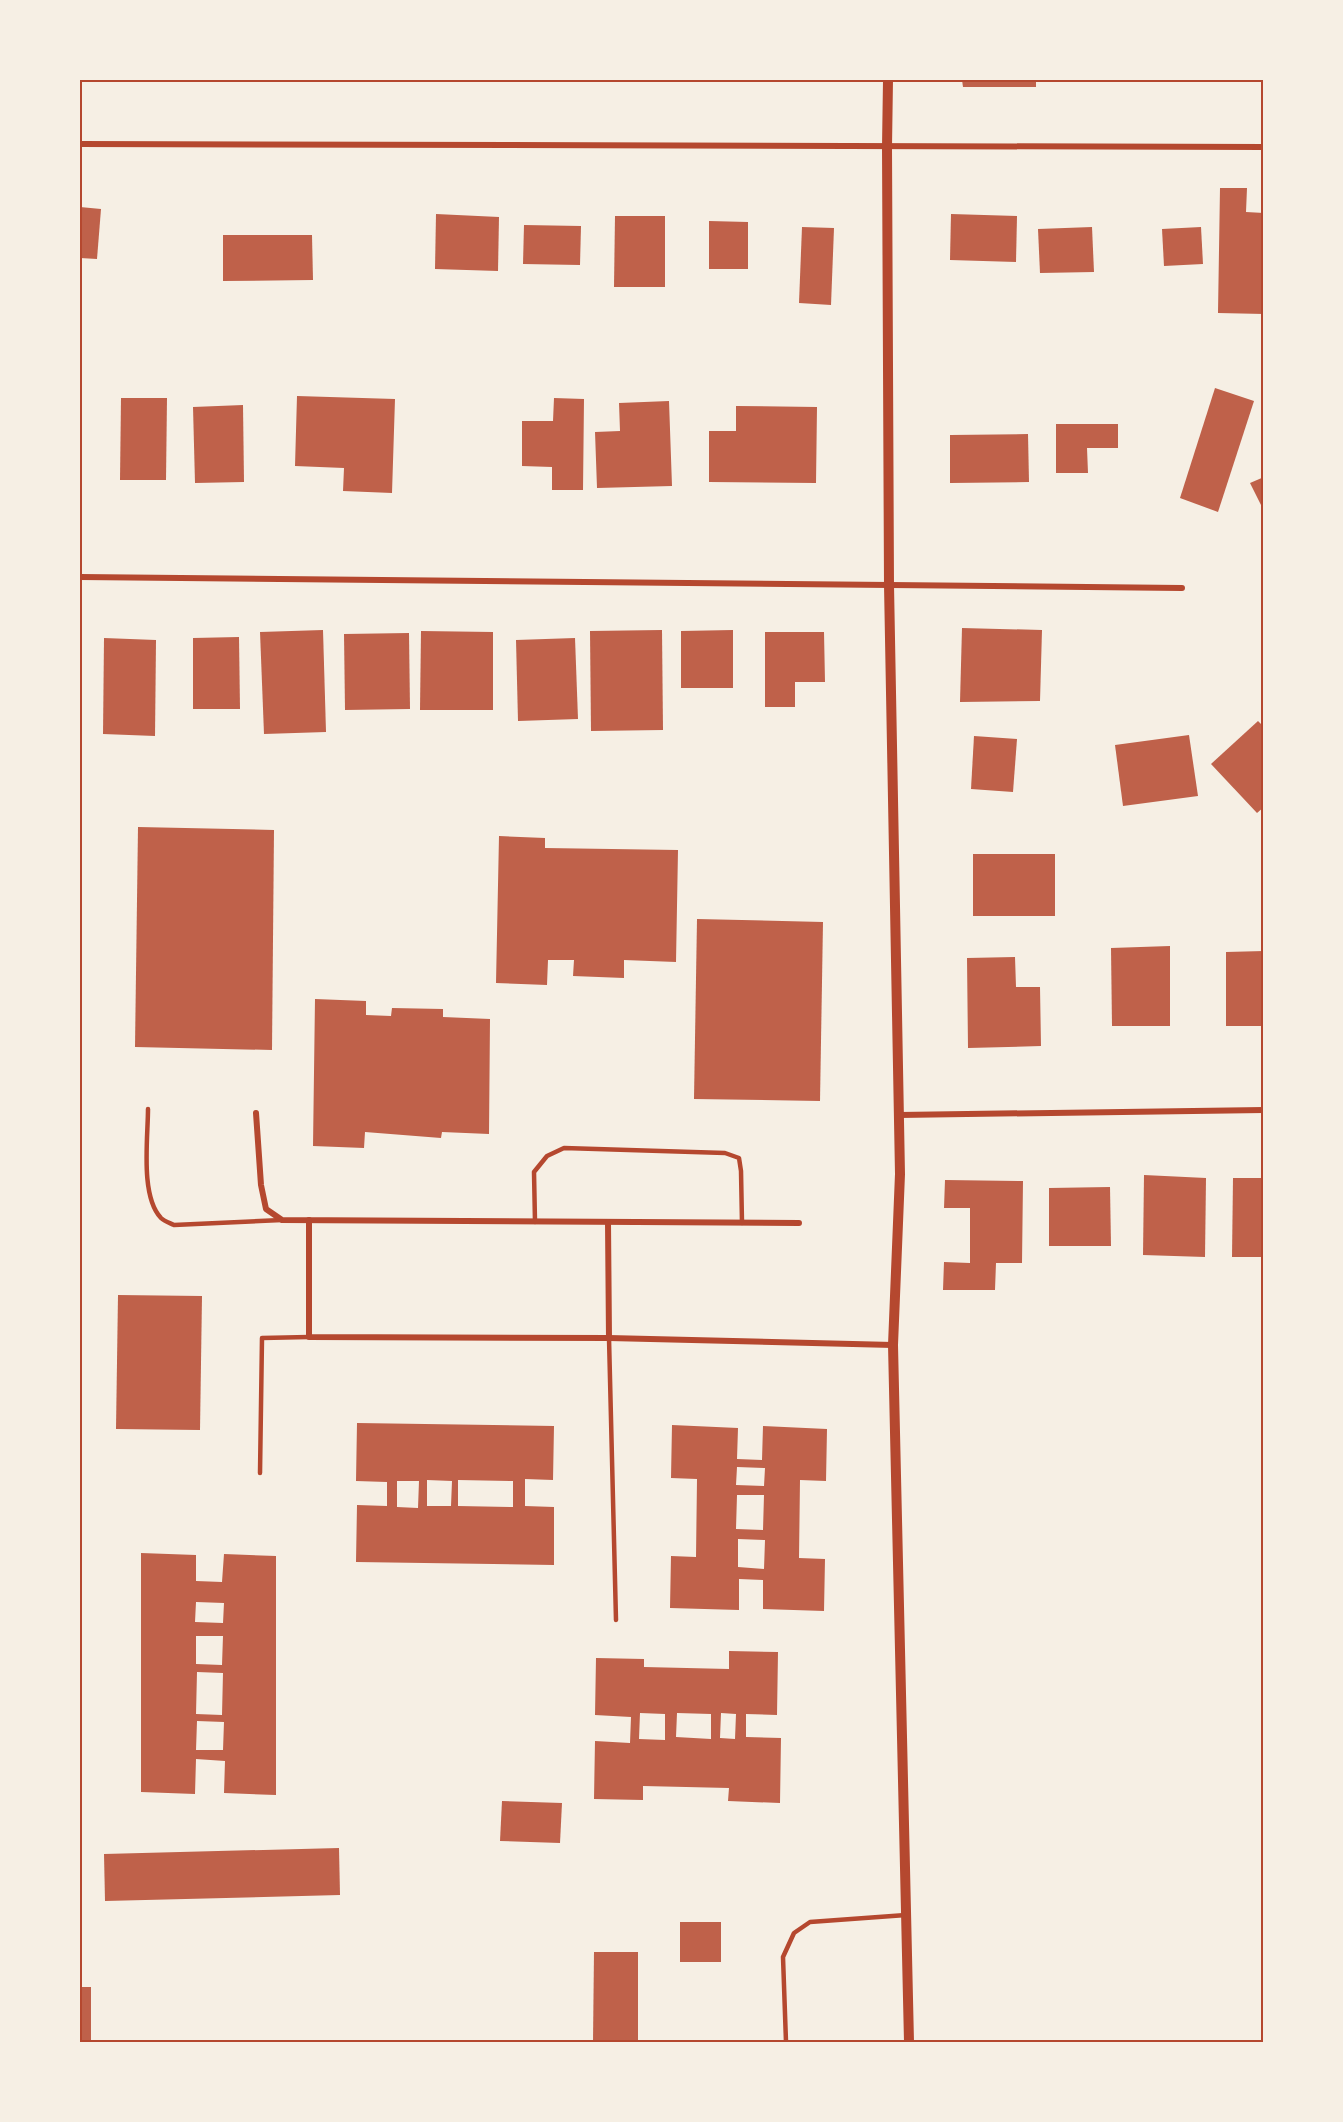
<svg xmlns="http://www.w3.org/2000/svg" width="1343" height="2122" font-family="'Golos Text',sans-serif">
	<style>
		.building { fill: #bf614a; fill-rule: evenodd }
		.lines { fill: none; stroke-linecap: round; stroke-linejoin: round }
		.service { stroke: #b5482f; stroke-width: 4.5 }
		.minor { stroke: #b5482f; stroke-width: 6 }
		.tertiary { stroke: #b5482f; stroke-width: 10 }
		.neatline { fill: none; stroke: #b5482f; stroke-width: 2 }
	</style>
	<rect width="100%" height="100%" fill="#f6efe4"/>
	<g class="building">
		<path d="M 962,80 L 1036,80 L 1036,87 L 963,87 Z"/>
		<path d="M 1220,188 L 1247,188 L 1246,212 L 1264,213 L 1264,314 L 1218,313 Z"/>
		<path d="M 80,207 L 101,209 L 97,259 L 80,258 Z"/>
		<path d="M 436,214 L 499,217 L 498,271 L 435,269 Z"/>
		<path d="M 951,214 L 1017,216 L 1016,262 L 950,260 Z"/>
		<path d="M 615,216 L 665,216 L 665,287 L 614,287 Z"/>
		<path d="M 709,221 L 748,222 L 748,269 L 709,269 Z"/>
		<path d="M 524,225 L 581,226 L 580,265 L 523,264 Z"/>
		<path d="M 802,227 L 834,228 L 831,305 L 799,303 Z"/>
		<path d="M 1092,227 L 1094,272 L 1040,273 L 1038,229 Z"/>
		<path d="M 1201,227 L 1203,264 L 1164,266 L 1162,229 Z"/>
		<path d="M 223,235 L 312,235 L 313,280 L 223,281 Z"/>
		<path d="M 1215,388 L 1254,401 L 1218,512 L 1180,498 Z"/>
		<path d="M 297,396 L 395,399 L 392,493 L 343,491 L 344,468 L 295,466 Z"/>
		<path d="M 121,398 L 167,398 L 166,480 L 120,480 Z"/>
		<path d="M 554,398 L 584,399 L 583,490 L 552,490 L 552,467 L 522,466 L 522,421 L 553,421 Z"/>
		<path d="M 669,401 L 672,486 L 597,488 L 595,432 L 620,431 L 619,403 Z"/>
		<path d="M 243,405 L 244,482 L 195,483 L 193,407 Z"/>
		<path d="M 736,406 L 817,407 L 816,483 L 709,482 L 709,431 L 736,431 Z"/>
		<path d="M 1056,424 L 1118,424 L 1118,448 L 1087,448 L 1088,473 L 1056,473 Z"/>
		<path d="M 1028,434 L 1029,482 L 950,483 L 950,435 Z"/>
		<path d="M 1264,477 L 1264,511 L 1250,483 Z"/>
		<path d="M 962,628 L 1042,630 L 1040,701 L 960,702 Z"/>
		<path d="M 323,630 L 326,732 L 264,734 L 260,632 Z"/>
		<path d="M 662,630 L 663,730 L 591,731 L 590,631 Z"/>
		<path d="M 733,630 L 733,688 L 681,688 L 681,631 Z"/>
		<path d="M 421,631 L 493,632 L 493,710 L 420,710 Z"/>
		<path d="M 765,632 L 824,632 L 825,682 L 795,682 L 795,707 L 765,707 Z"/>
		<path d="M 409,633 L 410,709 L 345,710 L 344,634 Z"/>
		<path d="M 239,637 L 240,709 L 193,709 L 193,638 Z"/>
		<path d="M 104,638 L 156,640 L 155,736 L 103,734 Z"/>
		<path d="M 575,638 L 578,719 L 518,721 L 516,640 Z"/>
		<path d="M 1258,721 L 1264,727 L 1264,807 L 1257,813 L 1211,764 Z"/>
		<path d="M 1189,735 L 1198,796 L 1123,806 L 1115,745 Z"/>
		<path d="M 974,736 L 1017,739 L 1013,792 L 971,789 Z"/>
		<path d="M 138,827 L 274,830 L 272,1050 L 135,1047 Z"/>
		<path d="M 80,833 L 82,833 L 81,878 L 80,878 Z"/>
		<path d="M 499,836 L 545,838 L 545,848 L 678,850 L 676,962 L 624,960 L 624,978 L 573,976 L 574,960 L 548,960 L 547,985 L 496,983 Z"/>
		<rect x="973" y="854" width="82" height="62"/>
		<path d="M 697,919 L 823,922 L 820,1101 L 694,1099 Z"/>
		<path d="M 1170,946 L 1170,1026 L 1112,1026 L 1111,948 Z"/>
		<path d="M 1264,951 L 1264,1026 L 1226,1026 L 1226,952 Z"/>
		<path d="M 1015,957 L 1016,987 L 1040,987 L 1041,1046 L 968,1048 L 967,958 Z"/>
		<path d="M 315,999 L 366,1001 L 366,1015 L 391,1016 L 392,1008 L 443,1009 L 443,1017 L 490,1019 L 489,1134 L 442,1132 L 441,1138 L 365,1132 L 364,1148 L 313,1146 Z"/>
		<path d="M 1144,1175 L 1206,1178 L 1205,1257 L 1143,1255 Z"/>
		<path d="M 1233,1178 L 1264,1178 L 1264,1257 L 1232,1257 Z"/>
		<path d="M 945,1180 L 1023,1181 L 1022,1263 L 996,1263 L 995,1290 L 943,1290 L 944,1262 L 970,1263 L 970,1208 L 944,1208 Z"/>
		<path d="M 1110,1187 L 1111,1246 L 1049,1246 L 1049,1188 Z"/>
		<path d="M 118,1295 L 202,1296 L 200,1430 L 116,1429 Z"/>
		<path d="M 357,1423 L 554,1426 L 553,1480 L 525,1479 L 525,1506 L 554,1507 L 554,1565 L 356,1562 L 357,1505 L 387,1506 L 387,1482 L 356,1481 ZM 427,1480 L 452,1481 L 451,1506 L 427,1506 ZM 458,1480 L 513,1481 L 513,1507 L 458,1506 ZM 397,1481 L 419,1481 L 418,1508 L 397,1507 Z"/>
		<path d="M 672,1425 L 738,1428 L 737,1459 L 762,1460 L 763,1426 L 827,1429 L 826,1481 L 800,1480 L 799,1558 L 825,1559 L 824,1611 L 763,1609 L 763,1580 L 739,1579 L 739,1610 L 670,1608 L 671,1556 L 696,1557 L 697,1479 L 671,1478 ZM 737,1467 L 765,1468 L 764,1486 L 736,1485 ZM 737,1495 L 764,1495 L 763,1530 L 736,1529 ZM 738,1539 L 765,1540 L 764,1569 L 738,1567 Z"/>
		<path d="M 141,1553 L 196,1555 L 196,1581 L 222,1582 L 224,1554 L 276,1556 L 276,1795 L 224,1793 L 225,1761 L 196,1759 L 195,1794 L 141,1792 ZM 196,1602 L 224,1603 L 223,1623 L 195,1622 ZM 196,1636 L 223,1636 L 222,1665 L 196,1664 ZM 197,1672 L 223,1673 L 222,1715 L 196,1714 ZM 197,1721 L 224,1722 L 223,1750 L 196,1750 Z"/>
		<path d="M 729,1651 L 778,1652 L 777,1715 L 746,1714 L 746,1737 L 781,1738 L 780,1803 L 728,1801 L 729,1788 L 643,1786 L 643,1800 L 594,1799 L 595,1741 L 630,1743 L 631,1717 L 595,1715 L 596,1658 L 644,1659 L 644,1667 L 729,1669 ZM 640,1713 L 665,1714 L 665,1740 L 639,1739 ZM 677,1713 L 711,1714 L 711,1739 L 676,1737 ZM 721,1713 L 736,1714 L 735,1739 L 720,1738 Z"/>
		<path d="M 502,1801 L 562,1803 L 560,1843 L 500,1841 Z"/>
		<path d="M 339,1848 L 340,1895 L 105,1901 L 104,1854 Z"/>
		<rect x="680" y="1922" width="41" height="40"/>
		<path d="M 594,1952 L 638,1952 L 638,2042 L 593,2042 Z"/>
		<rect x="80" y="1987" width="11" height="55"/>
	</g>
	<g class="lines">
		<g class="service">
			<path d="M 148,1109 C 148,1138 140,1196 161,1218 C 164,1221 170,1223 174,1225 L 282,1220"/>
			<path d="M 535,1222 L 534,1172 L 547,1156 L 564,1148 L 725,1153 L 739,1158 L 741,1171 L 742,1223"/>
			<path d="M 609,1338 L 616,1620"/>
			<path d="M 260,1473 L 262,1338 L 309,1337"/>
			<path d="M 786,2042 L 783,1957 L 794,1933 L 810,1922 L 906,1915"/>
		</g>
		<g class="minor">
			<path d="M 80,144 L 1264,147"/>
			<path d="M 80,577 L 1182,588"/>
			<path d="M 256,1113 L 261,1185 L 266,1209 L 282,1220 L 799,1223"/>
			<path d="M 899,1115 L 1264,1110"/>
			<path d="M 309,1220 L 309,1337 L 609,1338 L 893,1345"/>
			<path d="M 608,1222 L 609,1338"/>
		</g>
		<path class="tertiary" d="M 888,80 L 887,147 L 889,585 L 900,1174 L 893,1345 L 909,2042"/>
	</g>
	<rect width="1343" height="2122" fill="none" stroke="#f6efe4" stroke-width="162"/>
	<rect x="81" y="81" width="1181" height="1960" class="neatline"/>
</svg>
